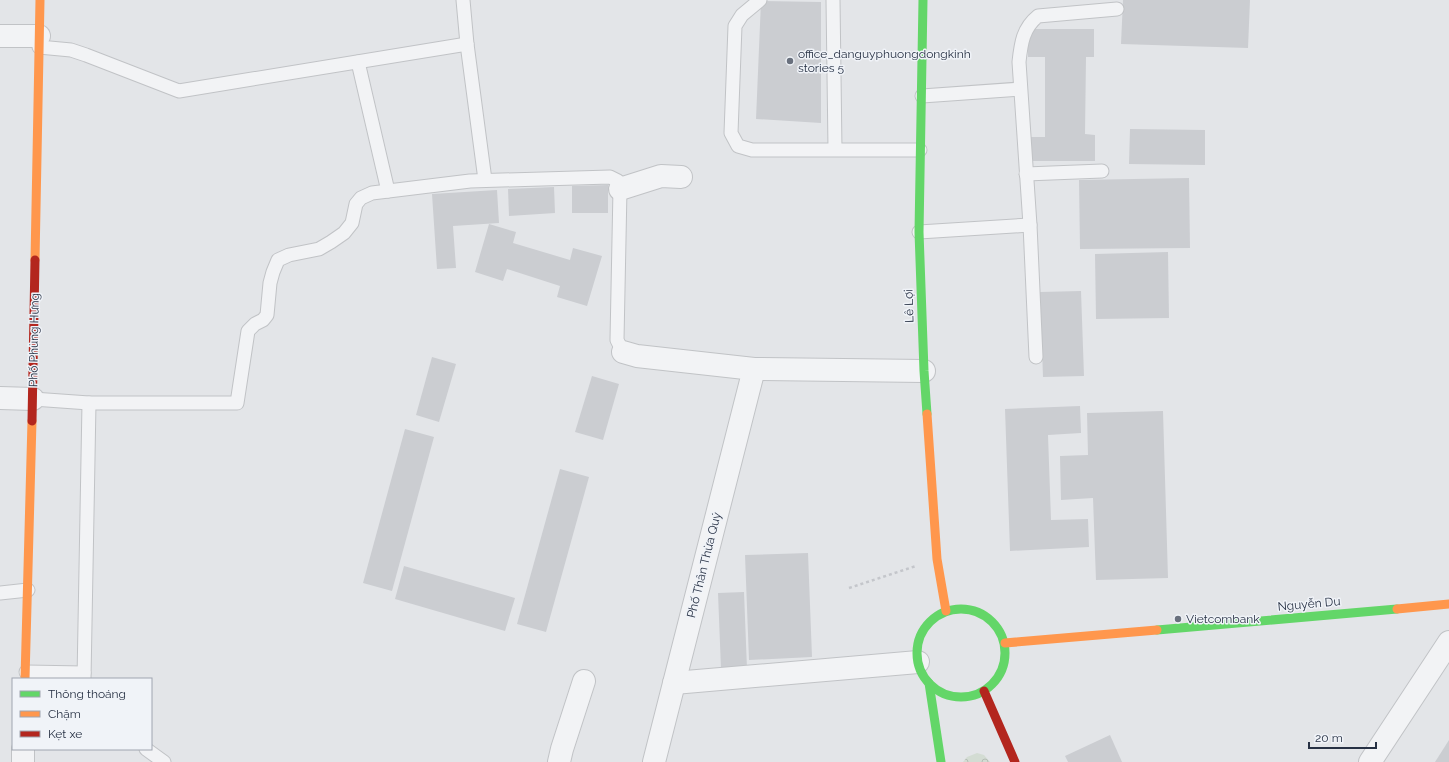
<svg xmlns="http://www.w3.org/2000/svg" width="1449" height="762" font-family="Raleway,sans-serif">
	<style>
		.park { fill: url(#park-crowns) }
		.building { fill: #cbcdd1 }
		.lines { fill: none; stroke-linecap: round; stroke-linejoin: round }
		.lane-casing { stroke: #c1c3c6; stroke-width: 15 }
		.street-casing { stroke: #c1c3c6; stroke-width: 24 }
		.path { stroke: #c4c6cb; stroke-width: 2.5; stroke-dasharray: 3 3; stroke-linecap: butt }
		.lane { stroke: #f2f3f5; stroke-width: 13 }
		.street { stroke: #f2f3f5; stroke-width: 22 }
		.fast { stroke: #63d668; stroke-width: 9 }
		.slow { stroke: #ff974d; stroke-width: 9 }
		.jam { stroke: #b3261e; stroke-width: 9 }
		.poi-dot { fill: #69707d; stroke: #f0f3f8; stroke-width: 1.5 }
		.labels { text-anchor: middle; stroke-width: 3; stroke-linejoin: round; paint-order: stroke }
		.poi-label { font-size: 12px; fill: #273144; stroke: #f0f3f8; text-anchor: start }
		.street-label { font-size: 12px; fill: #273144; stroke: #f0f3f8 }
	</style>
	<defs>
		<pattern id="park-crowns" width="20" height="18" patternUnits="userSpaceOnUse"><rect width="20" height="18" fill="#d3dcd3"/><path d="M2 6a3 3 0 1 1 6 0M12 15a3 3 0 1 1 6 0" fill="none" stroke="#b5bdb6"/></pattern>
	</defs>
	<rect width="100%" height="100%" fill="#e3e5e8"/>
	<path class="park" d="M 977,753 L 984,755 L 990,762 L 963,762 L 967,757 Z"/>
	<g class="building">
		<path d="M 1123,0 L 1250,0 L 1248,48 L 1121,44 Z"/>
		<path d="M 761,1 L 821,2 L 821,123 L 756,119 Z"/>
		<path d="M 1028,29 L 1094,29 L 1094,57 L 1086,57 L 1085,134 L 1095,135 L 1095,161 L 1027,161 L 1028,137 L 1045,137 L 1045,57 L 1028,57 Z"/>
		<path d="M 1130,129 L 1205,130 L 1205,165 L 1129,164 Z"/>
		<path d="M 1189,178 L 1190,248 L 1080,249 L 1079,180 Z"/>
		<path d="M 608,185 L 608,213 L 572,213 L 572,186 Z"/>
		<path d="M 554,187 L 555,213 L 509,216 L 508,189 Z"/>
		<path d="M 497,190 L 499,223 L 453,226 L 456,268 L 437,269 L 432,194 Z"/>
		<path d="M 489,224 L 516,232 L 513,243 L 570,260 L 573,248 L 602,256 L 587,306 L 557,297 L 560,286 L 507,269 L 503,281 L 475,272 Z"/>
		<path d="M 1168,252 L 1169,318 L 1096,319 L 1095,254 Z"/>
		<path d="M 1081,291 L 1084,376 L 1043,377 L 1040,292 Z"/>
		<path d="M 432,357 L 456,364 L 439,422 L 416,415 Z"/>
		<path d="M 592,376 L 619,384 L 603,440 L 575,432 Z"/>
		<path d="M 1080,406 L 1081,433 L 1048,435 L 1051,520 L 1088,519 L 1089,547 L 1010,551 L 1005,409 Z"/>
		<path d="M 1163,411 L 1168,578 L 1096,580 L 1093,498 L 1061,500 L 1060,456 L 1088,455 L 1087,413 Z"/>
		<path d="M 405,429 L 434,437 L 392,591 L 363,583 Z"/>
		<path d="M 560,469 L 589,477 L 546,632 L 517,624 Z"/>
		<path d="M 808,553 L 812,657 L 749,660 L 745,555 Z"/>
		<path d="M 404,566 L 515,598 L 505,631 L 395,599 Z"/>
		<path d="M 744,592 L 747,669 L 721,669 L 718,593 Z"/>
		<path d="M 1110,735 L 1122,762 L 1068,762 L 1065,756 Z"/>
		<path d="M 1449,740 L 1449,762 L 1435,762 Z"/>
	</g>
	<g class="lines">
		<defs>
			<g id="lane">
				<path d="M 463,0 L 467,44 L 485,180"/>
				<path d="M 760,0 L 742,15 L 735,26 L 731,133 L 738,146 L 752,150 L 920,150"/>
				<path d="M 833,0 L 835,149"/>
				<path d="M 39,47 L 71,50 L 86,55 L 179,91 L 467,44"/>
				<path d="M 358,62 L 388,191"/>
				<path d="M 922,96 L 1020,89"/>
				<path d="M 1026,174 L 1102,171"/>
				<path d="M 919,232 L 1030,225"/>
				<path d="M 1036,357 L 1030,225 L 1019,62 C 1021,43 1023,28 1038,16 L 1117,9"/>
				<path d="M 33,399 L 89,403 L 237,403 L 248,331 L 255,324 L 263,320 L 267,315 L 270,283 L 273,272 L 278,260 L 289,255 L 319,249 L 331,242 L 344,233 L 352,223 L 356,204 L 361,198 L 372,193 L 470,181 L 610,177 L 618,181 L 620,189 L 617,340 L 623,352"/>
				<path d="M 0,593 L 28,590"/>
				<path d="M 26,672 L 84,673"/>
				<path d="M 84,679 L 89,403"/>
				<path d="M 146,749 L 164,762"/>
			</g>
			<g id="street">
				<path d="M 0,36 L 39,36"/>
				<path d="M 620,189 L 661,176 L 681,177"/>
				<path d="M 623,352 L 637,356 L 754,369 L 924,371"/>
				<path d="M 0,398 L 33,399"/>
				<path d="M 674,683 L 918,662"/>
				<path d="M 23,762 L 23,749"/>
				<path d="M 559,762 L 562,749 L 584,681"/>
				<path d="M 654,762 L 754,369"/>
				<path d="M 1370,762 L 1449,642"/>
			</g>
		</defs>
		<use href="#lane" class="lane-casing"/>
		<use href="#street" class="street-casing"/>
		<path class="path" d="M 849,588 L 916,566"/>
		<use href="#lane" class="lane"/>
		<use href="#street" class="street"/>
		<g class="fast">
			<path d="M 923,0 L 919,232 L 924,371 L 927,414"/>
			<circle cx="961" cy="653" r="44"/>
			<path d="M 1157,630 L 1397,609"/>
			<path d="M 929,683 L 941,762"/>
		</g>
		<g class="slow">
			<path d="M 35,260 L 40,0"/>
			<path d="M 927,414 L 937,559 L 946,611"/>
			<path d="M 1397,609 L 1449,604"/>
			<path d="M 1005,643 L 1157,630"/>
			<path d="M 25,679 L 32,421"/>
		</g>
		<g class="jam">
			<path d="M 32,421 L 35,260"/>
			<path d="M 984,691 L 1015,762"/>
		</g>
	</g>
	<g class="poi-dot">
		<circle cx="790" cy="61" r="4"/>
		<circle cx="1178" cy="619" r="4"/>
	</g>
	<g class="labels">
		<g class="poi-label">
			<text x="798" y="58">office_danguyphuongdongkinh<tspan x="798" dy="14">stories 5</tspan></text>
			<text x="1186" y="623">Vietcombank</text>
		</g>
		<g class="street-label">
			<text transform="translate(909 306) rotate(-92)" y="4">Lê Lợi</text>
			<text transform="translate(34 340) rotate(-89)" y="4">Phố Phùng Hưng</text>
			<text transform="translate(704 565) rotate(-76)" y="4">Phố Thân Thừa Quý</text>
			<text transform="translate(1309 604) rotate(-5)" y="4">Nguyễn Du</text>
		</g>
	</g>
	<rect x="12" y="678" width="140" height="72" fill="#f0f3f8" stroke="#a0a5b0"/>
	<rect x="20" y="691" width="20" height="6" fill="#63d668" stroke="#a0a5b0"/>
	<text x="48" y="698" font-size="12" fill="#273144">Thông thoáng</text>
	<rect x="20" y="711" width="20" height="6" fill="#ff974d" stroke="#a0a5b0"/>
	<text x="48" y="718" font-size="12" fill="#273144">Chậm</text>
	<rect x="20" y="731" width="20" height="6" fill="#b3261e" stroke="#a0a5b0"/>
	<text x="48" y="738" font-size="12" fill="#273144">Kẹt xe</text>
	<path d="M1309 742v6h67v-6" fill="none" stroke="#273144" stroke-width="2"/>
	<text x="1315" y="742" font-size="12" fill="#273144" stroke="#f0f3f8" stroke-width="3" paint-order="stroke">20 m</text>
</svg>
